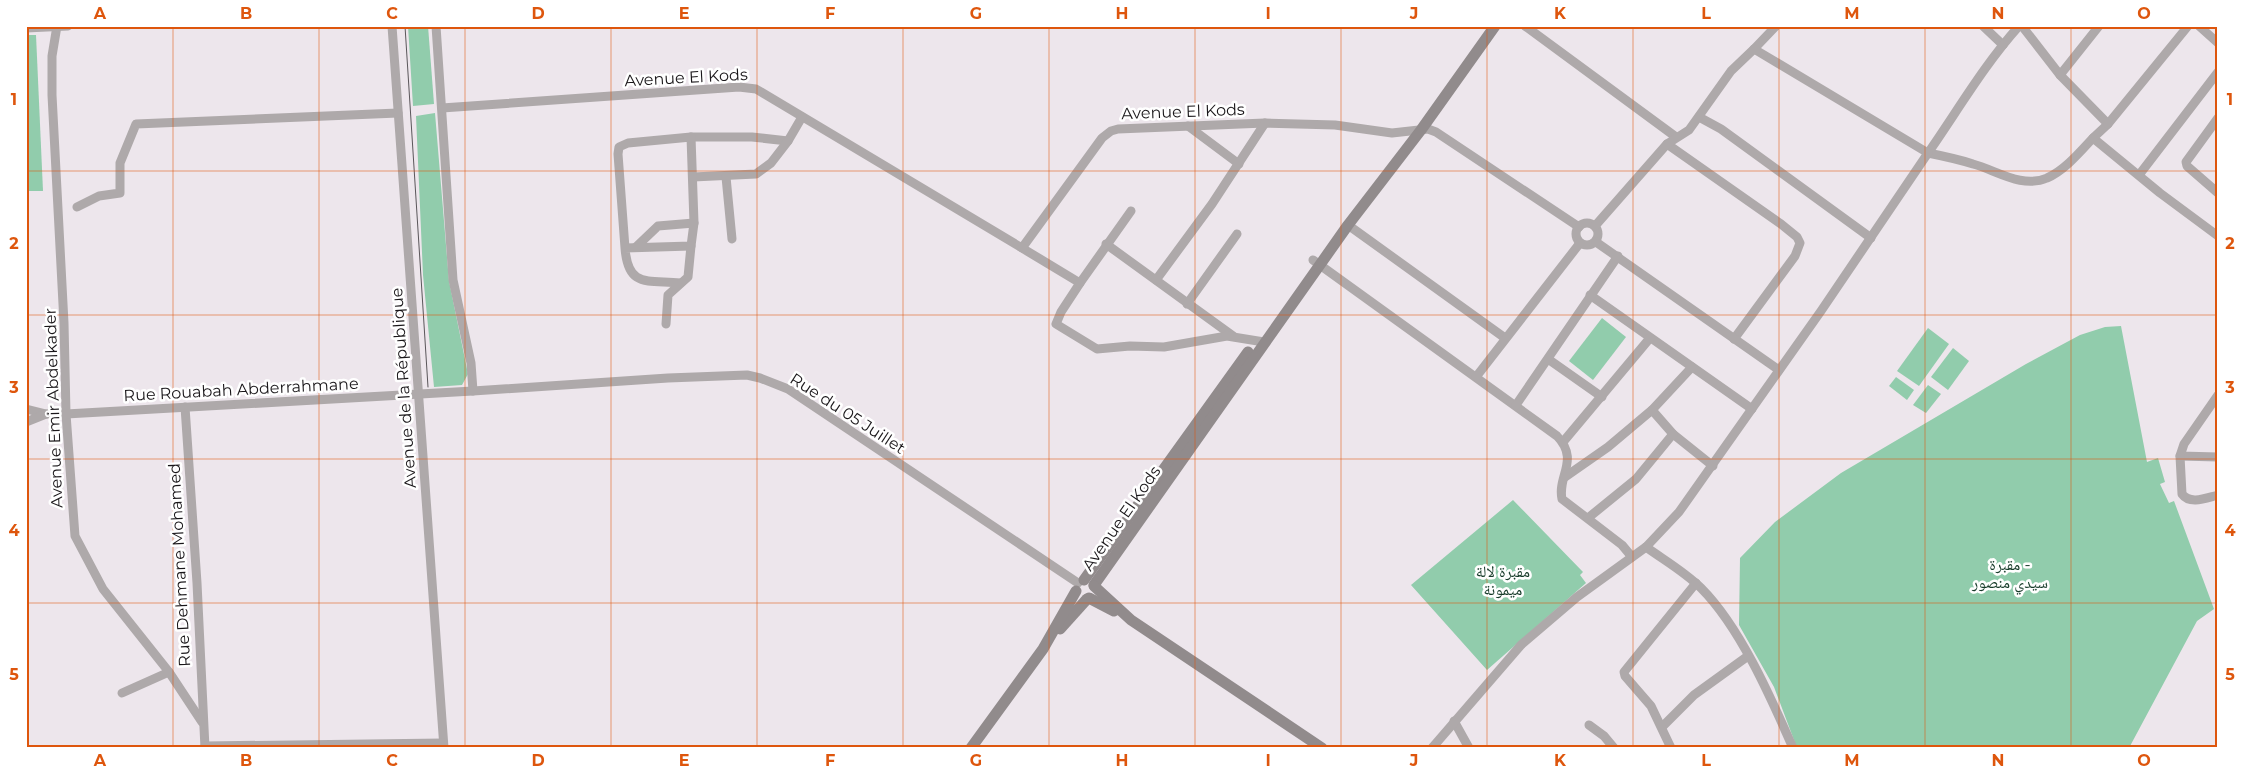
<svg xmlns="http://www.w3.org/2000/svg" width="2244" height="774" font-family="Montserrat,'Noto Naskh Arabic',sans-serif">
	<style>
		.green { fill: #91ccac }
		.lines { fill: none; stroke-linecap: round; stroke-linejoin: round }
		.street { stroke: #aea9aa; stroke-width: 9 }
		.secondary { stroke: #918b8c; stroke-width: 11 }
		.tram { stroke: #5a565a; stroke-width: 1 }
		.grid { fill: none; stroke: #de560d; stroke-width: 1; stroke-opacity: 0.55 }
		.labels { text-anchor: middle; stroke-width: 5; stroke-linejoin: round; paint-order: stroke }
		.street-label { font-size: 16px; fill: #191619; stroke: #fff }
		.park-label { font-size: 16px; fill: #163b29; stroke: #fff }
		.neatline { fill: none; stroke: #de560d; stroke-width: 2 }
		.grid-label { font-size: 16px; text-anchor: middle; font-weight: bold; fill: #de560d }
	</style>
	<rect width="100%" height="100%" fill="#ede6ec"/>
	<g class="green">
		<path d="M 408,26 L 428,26 L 434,104 L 413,106 Z"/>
		<path d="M 26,35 L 36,35 L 43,191 L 26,191 Z"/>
		<path d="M 435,113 L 449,281 L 468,374 L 462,385 L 434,387 L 423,275 L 416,116 Z"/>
		<path d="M 1602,318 L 1626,337 L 1593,380 L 1569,361 Z"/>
		<path d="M 2121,326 L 2147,462 L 2158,458 L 2165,482 L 2160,484 L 2169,503 L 2174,501 L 2214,609 L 2197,621 L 2129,748 L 1797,748 L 1774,687 L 1739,625 L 1740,558 L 1775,522 L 1841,473 L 2026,364 L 2080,335 L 2105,327 Z"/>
		<path d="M 1928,328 L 1949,344 L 1919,386 L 1897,371 Z"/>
		<path d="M 1953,348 L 1969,361 L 1948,390 L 1931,377 Z"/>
		<path d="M 1896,377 L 1914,390 L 1907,400 L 1889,386 Z"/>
		<path d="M 1928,385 L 1941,394 L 1926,413 L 1913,405 Z"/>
		<path d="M 1513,500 L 1583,572 L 1580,575 L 1586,583 L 1487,670 L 1411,585 Z"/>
	</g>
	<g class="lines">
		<g class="street">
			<path d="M 57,26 L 52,56 L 52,95 L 64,323 L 66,414 L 75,536 L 103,589 L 169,672 L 202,722"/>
			<path d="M 392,26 L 444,748"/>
			<path d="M 436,26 L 453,280 L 471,363 L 473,391"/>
			<path d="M 1525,26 L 1676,137"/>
			<path d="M 1983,26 L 2003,45"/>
			<path d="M 2019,26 C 1984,65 1958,110 1928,153 C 1943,156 1958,159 1973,164 C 1996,170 2022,189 2047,178 C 2064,171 2080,152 2093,138 L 2160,193 L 2218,236"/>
			<path d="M 2022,26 L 2060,75 L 2108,124 L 2093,138"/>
			<path d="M 2199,26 L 2218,43"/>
			<path d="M 26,28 L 68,26"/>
			<path d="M 1754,49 L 1776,26"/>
			<path d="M 2060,75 L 2099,26"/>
			<path d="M 442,108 L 739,87 L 756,89 L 1022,248 L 1102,138 L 1111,131 L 1118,129 L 1265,123 L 1335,125 L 1392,133 L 1428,129 L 1436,132 L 1579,227"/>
			<path d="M 1699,117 L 1721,129 L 1871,238"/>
			<path d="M 2218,118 L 2186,162 L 2187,166 L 2218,193"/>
			<path d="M 2108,124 L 2188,26"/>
			<path d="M 1188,126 L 1239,164"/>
			<path d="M 691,137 L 752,137 L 788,141 L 802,117"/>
			<path d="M 1667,144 L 1781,224 L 1797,237 L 1800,243 L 1795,256 L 1734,339"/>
			<path d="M 2139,175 L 2218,72"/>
			<path d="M 693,177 L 756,174 L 771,163 L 788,141"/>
			<path d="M 726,177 L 732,239"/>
			<path d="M 77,207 L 99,196 L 120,193 L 120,163 L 136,124 L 398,113"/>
			<circle cx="1587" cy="234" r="11"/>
			<path d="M 1348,225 L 1505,338"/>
			<path d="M 1596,242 L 1779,370"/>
			<path d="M 1106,244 L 1233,336"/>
			<path d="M 636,247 L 658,226 L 694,223"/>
			<path d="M 625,248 L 691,246 L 694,223 L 691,137 L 628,143 L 619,147 L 618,154 L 625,248 C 628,288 647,280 680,283"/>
			<path d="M 1022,248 L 1080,283 L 1061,312 L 1056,324 L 1097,349 L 1130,346 L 1164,347 L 1227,336 L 1264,342"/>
			<path d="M 1313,260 L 1557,436 C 1580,460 1557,476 1562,499 L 1622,545 L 1632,557"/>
			<path d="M 1156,280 L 1212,204 L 1265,123"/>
			<path d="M 1080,283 L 1131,211"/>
			<path d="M 1590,295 L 1752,409"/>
			<path d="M 1187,304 L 1237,234"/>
			<path d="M 666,324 L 668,295 L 688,277 L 691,246"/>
			<path d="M 1548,359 L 1602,397"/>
			<path d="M 1476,377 L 1580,243"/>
			<path d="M 2218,395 L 2184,444 L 2180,456 L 2218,457"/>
			<path d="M 1516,405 L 1618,256"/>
			<path d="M 185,407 L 197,583 L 205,748"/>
			<path d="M 26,409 L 46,414 L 66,414 L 473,391 L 668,378 L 747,375 L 760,378 L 788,389 L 1078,583"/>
			<path d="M 1652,410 L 1692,367"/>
			<path d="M 26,422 L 46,414"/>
			<path d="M 1563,442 L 1650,338"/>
			<path d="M 2180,456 L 2182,494 C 2190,505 2206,498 2218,495"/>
			<path d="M 1565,477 L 1608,447 L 1652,410 L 1673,434 L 1713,466"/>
			<path d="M 1588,518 L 1636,479 L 1673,434"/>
			<path d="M 1646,547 C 1664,560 1685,572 1701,588 C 1740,627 1771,698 1793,748"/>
			<path d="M 122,693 L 169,672"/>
			<path d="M 1454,721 L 1469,748"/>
			<path d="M 1589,725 L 1604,736 L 1614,748"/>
			<path d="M 1662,727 L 1694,695 L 1748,656"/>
			<path d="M 205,746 L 443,743"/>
			<path d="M 1432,748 L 1521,645 L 1577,597 L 1646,547 L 1679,512 L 1821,311 L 1928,153 L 1754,49 L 1731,71 L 1689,130 L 1667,144 L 1595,226"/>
			<path d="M 1671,748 L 1651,706 L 1625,676 L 1624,672 L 1696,583"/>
		</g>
		<g class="secondary">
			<path d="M 1084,580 L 1248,352"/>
			<path d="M 1094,585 L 1348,225 L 1421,130 L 1495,26"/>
			<path d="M 1094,586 L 1131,620 L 1322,748"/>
			<path d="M 1089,598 L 1114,611"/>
			<path d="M 1060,629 L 1087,599"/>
			<path d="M 971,748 L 1043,649 L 1076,591"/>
		</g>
		<path class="tram" d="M 405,26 L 428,387"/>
	</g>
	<path class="grid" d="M 173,26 L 173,748M 319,26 L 319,748M 465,26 L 465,748M 611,26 L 611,748M 757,26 L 757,748M 903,26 L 903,748M 1049,26 L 1049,748M 1195,26 L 1195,748M 1341,26 L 1341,748M 1487,26 L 1487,748M 1633,26 L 1633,748M 1779,26 L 1779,748M 1925,26 L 1925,748M 2071,26 L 2071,748M 26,171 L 2218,171M 26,315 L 2218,315M 26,459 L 2218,459M 26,603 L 2218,603"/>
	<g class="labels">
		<g class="street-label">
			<text transform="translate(686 77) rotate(-3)" y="6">Avenue El Kods</text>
			<text transform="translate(1183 111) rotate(-2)" y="6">Avenue El Kods</text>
			<text transform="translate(403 388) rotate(-94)" y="6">Avenue de la République</text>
			<text transform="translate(241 389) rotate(-3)" y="6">Rue Rouabah Abderrahmane</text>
			<text transform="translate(53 408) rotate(-92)" y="6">Avenue Emir Abdelkader</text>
			<text transform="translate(848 413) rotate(33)" y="6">Rue du 05 Juillet</text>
			<text transform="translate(1121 518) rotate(-55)" y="6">Avenue El Kods</text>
			<text transform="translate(179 565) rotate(-93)" y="6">Rue Dehmane Mohamed</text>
		</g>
		<g class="park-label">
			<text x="2010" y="570">مقبرة -<tspan x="2010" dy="18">سيدي منصور</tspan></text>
			<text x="1503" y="577">مقبرة لالة<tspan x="1503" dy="18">ميمونة</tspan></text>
		</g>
	</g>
	<rect width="2244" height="774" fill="none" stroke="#ffffff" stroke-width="55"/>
	<rect x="28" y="28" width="2188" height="718" class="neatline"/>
	<g class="grid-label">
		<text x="100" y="19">A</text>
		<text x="246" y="19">B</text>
		<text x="392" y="19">C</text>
		<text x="538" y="19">D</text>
		<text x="684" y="19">E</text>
		<text x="830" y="19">F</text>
		<text x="976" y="19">G</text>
		<text x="1122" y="19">H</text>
		<text x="1268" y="19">I</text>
		<text x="1414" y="19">J</text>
		<text x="1560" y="19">K</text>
		<text x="1706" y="19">L</text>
		<text x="1852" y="19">M</text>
		<text x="1998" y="19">N</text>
		<text x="2144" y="19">O</text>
		<text x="14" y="105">1</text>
		<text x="2230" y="105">1</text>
		<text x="14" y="249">2</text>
		<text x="2230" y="249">2</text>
		<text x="14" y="393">3</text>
		<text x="2230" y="393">3</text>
		<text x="14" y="536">4</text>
		<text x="2230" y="536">4</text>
		<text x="14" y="680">5</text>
		<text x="2230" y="680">5</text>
		<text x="100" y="766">A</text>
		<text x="246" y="766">B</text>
		<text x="392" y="766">C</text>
		<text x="538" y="766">D</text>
		<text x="684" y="766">E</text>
		<text x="830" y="766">F</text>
		<text x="976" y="766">G</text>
		<text x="1122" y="766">H</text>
		<text x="1268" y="766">I</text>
		<text x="1414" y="766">J</text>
		<text x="1560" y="766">K</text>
		<text x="1706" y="766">L</text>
		<text x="1852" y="766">M</text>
		<text x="1998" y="766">N</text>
		<text x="2144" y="766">O</text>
	</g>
</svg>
